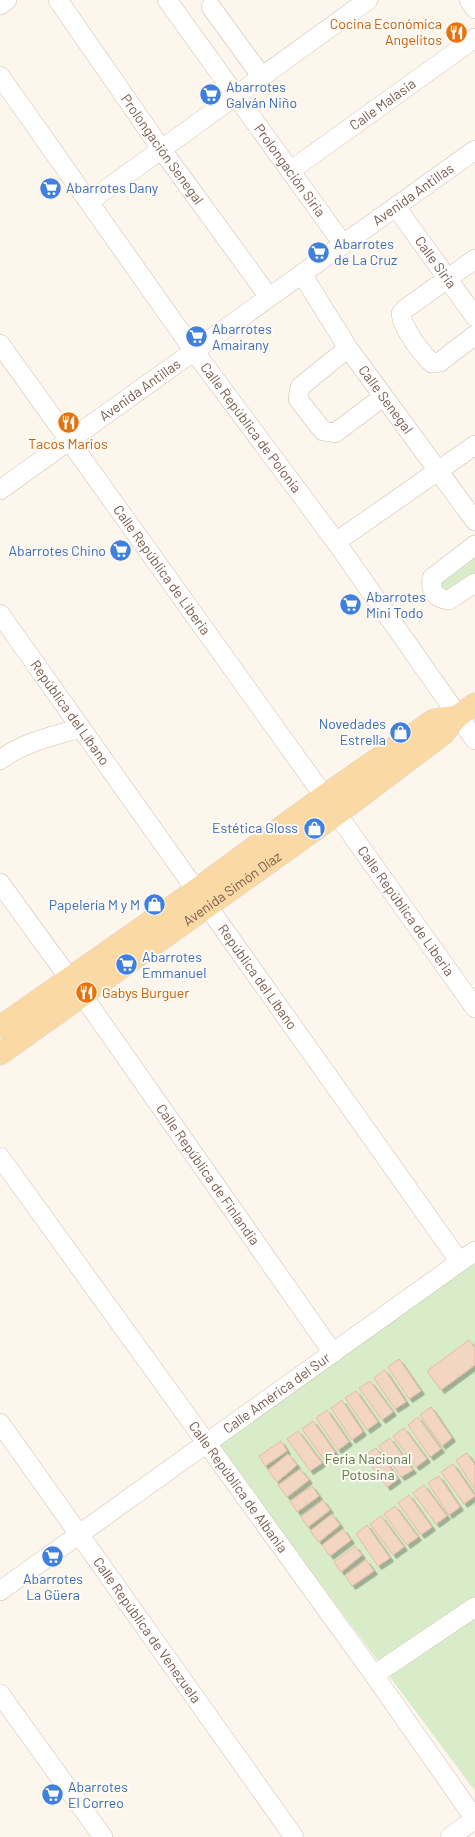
<svg xmlns="http://www.w3.org/2000/svg" width="475" height="1837" font-family="Barlow,sans-serif">
	<style>
		.green { fill: #d8ecc9 }
		.building { fill: #f3d5c3; stroke: #e6bba3; filter: url(#shadow) }
		.lines { fill: none; stroke-linecap: round; stroke-linejoin: round }
		.minor-casing { stroke: #d1beb0; stroke-width: 20 }
		.major-casing { stroke: #dad1cd; stroke-width: 23 }
		.minor { stroke: #fff; stroke-width: 19 }
		.major { stroke: #fbd9a5; stroke-width: 22 }
		.labels { text-anchor: middle; stroke-width: 4; stroke-linejoin: round; paint-order: stroke }
		.food-label { font-size: 14px; fill: #c56008; stroke: #fffaf3; text-anchor: end }
		.shop-label { font-size: 14px; fill: #366cbe; stroke: #fffaf3; text-anchor: start }
		.street-label { font-size: 14px; fill: #7a5c4d; stroke: #fffaf3 }
		.park-label { font-size: 14px; fill: #537a41; stroke: #fffaf3 }
	</style>
	<defs>
		<filter id="shadow"><feDropShadow dx="3.5" dy="3.5" stdDeviation="0" flood-color="#0004"/></filter>
	</defs>
	<rect width="100%" height="100%" fill="#fdf6ec"/>
	<g class="green">
		<path d="M 475,552 L 475,577 L 448,598 L 435,583 Z"/>
		<path d="M 475,1259 L 475,1791 L 216,1444 Z"/>
	</g>
	<g class="building">
		<path d="M 469,1340 L 475,1348 L 475,1365 L 441,1390 L 427,1371 Z"/>
		<path d="M 399,1359 L 421,1391 L 409,1399 L 388,1367 Z"/>
		<path d="M 385,1370 L 406,1402 L 395,1409 L 374,1378 Z"/>
		<path d="M 370,1381 L 393,1412 L 382,1420 L 359,1388 Z"/>
		<path d="M 356,1391 L 378,1422 L 367,1430 L 345,1398 Z"/>
		<path d="M 342,1400 L 363,1432 L 352,1440 L 331,1408 Z"/>
		<path d="M 431,1407 L 452,1438 L 442,1446 L 420,1415 Z"/>
		<path d="M 327,1410 L 349,1442 L 338,1450 L 316,1418 Z"/>
		<path d="M 418,1417 L 441,1449 L 430,1457 L 408,1425 Z"/>
		<path d="M 313,1421 L 335,1452 L 324,1460 L 302,1429 Z"/>
		<path d="M 404,1428 L 427,1459 L 416,1467 L 393,1436 Z"/>
		<path d="M 298,1431 L 322,1463 L 310,1471 L 287,1439 Z"/>
		<path d="M 390,1438 L 413,1470 L 401,1477 L 379,1446 Z"/>
		<path d="M 281,1441 L 287,1451 L 265,1466 L 259,1456 Z"/>
		<path d="M 376,1448 L 398,1479 L 387,1487 L 364,1456 Z"/>
		<path d="M 467,1453 L 475,1465 L 475,1490 L 456,1460 Z"/>
		<path d="M 288,1454 L 297,1465 L 277,1482 L 268,1470 Z"/>
		<path d="M 453,1464 L 475,1496 L 464,1504 L 441,1472 Z"/>
		<path d="M 300,1469 L 309,1480 L 287,1497 L 278,1485 Z"/>
		<path d="M 439,1476 L 460,1507 L 449,1515 L 428,1483 Z"/>
		<path d="M 424,1485 L 447,1516 L 436,1524 L 413,1493 Z"/>
		<path d="M 312,1486 L 319,1496 L 297,1512 L 290,1501 Z"/>
		<path d="M 409,1495 L 432,1527 L 421,1535 L 398,1503 Z"/>
		<path d="M 323,1500 L 330,1510 L 308,1527 L 301,1517 Z"/>
		<path d="M 395,1506 L 418,1537 L 407,1545 L 384,1514 Z"/>
		<path d="M 332,1514 L 340,1525 L 319,1542 L 310,1531 Z"/>
		<path d="M 381,1516 L 404,1547 L 393,1555 L 370,1524 Z"/>
		<path d="M 367,1525 L 390,1558 L 378,1566 L 356,1534 Z"/>
		<path d="M 343,1529 L 351,1540 L 330,1556 L 322,1545 Z"/>
		<path d="M 355,1546 L 362,1555 L 341,1572 L 334,1562 Z"/>
		<path d="M 366,1560 L 374,1571 L 352,1586 L 345,1575 Z"/>
	</g>
	<g class="lines">
		<defs>
			<g id="minor">
				<path id="s1" d="M 58,0 L 162,150 L 269,297"/>
				<path id="s2" d="M 167,0 L 343,244"/>
				<path d="M 469,0 L 475,9"/>
				<path d="M 0,5 L 7,0"/>
				<path d="M 211,7 L 262,77"/>
				<path id="s3" d="M 0,76 L 194,351 L 336,542 L 475,740"/>
				<path id="s4" d="M 290,171 L 475,38"/>
				<path d="M 90,201 L 368,0"/>
				<path id="s5" d="M 396,207 L 475,317"/>
				<path d="M 475,259 L 405,309 L 401,314 C 403,329 421,353 432,363 L 440,362 L 475,335"/>
				<path id="s6" d="M 302,274 L 348,348 L 475,521"/>
				<path id="s7" d="M 0,344 L 324,796"/>
				<path d="M 348,348 L 300,387 L 298,399 L 323,431 L 335,433 L 383,397"/>
				<path id="s8" d="M 0,490 L 475,150"/>
				<path d="M 336,542 L 475,445"/>
				<path d="M 475,545 L 432,578 C 430,591 436,599 449,600 L 475,583"/>
				<path id="s9" d="M 0,614 L 460,1262"/>
				<path d="M 0,760 C 24,742 53,736 81,728"/>
				<path id="s10" d="M 337,814 L 475,1008"/>
				<path d="M 0,883 L 69,978"/>
				<path id="s11" d="M 83,996 L 333,1353"/>
				<path id="s12" d="M 0,1157 L 374,1675 L 475,1819 L 450,1837"/>
				<path id="s13" d="M 0,1423 L 294,1837"/>
				<path id="s14" d="M 0,1591 L 475,1251"/>
				<path d="M 374,1675 L 475,1607"/>
				<path d="M 0,1694 L 103,1837"/>
			</g>
			<g id="major">
				<path d="M 0,1027 L 196,890 L 324,796 L 434,720 L 458,716"/>
				<path id="s15" d="M 0,1054 L 337,814 L 443,734 L 458,716 L 475,704"/>
			</g>
		</defs>
		<use href="#minor" class="minor-casing"/>
		<use href="#major" class="major-casing"/>
		<use href="#minor" class="minor"/>
		<use href="#major" class="major"/>
	</g>
	<defs>
		<symbol id="restaurant-disc" viewBox="-11 -11 22 22"><circle r="9.5" fill="#e8710a" stroke="#fffaf3"/><path d="M-5-6h1v4h1v-4h1v4h1v-4h1v5L-1.5 .5V6h-2V.5L-5-1ZM5-6V6H3V1.5H1.5Q1.5-4 5-6Z" fill="#fff"/></symbol>
		<symbol id="supermarket-disc" viewBox="-11 -11 22 22"><circle r="9.5" fill="#3f7fe0" stroke="#fffaf3"/><path d="M-6-5.5h2.5l.6 2H6L4.5 2H-2.5L-4.4-4H-6ZM-1.5 3.2a1.3 1.3 0 1 0 .1 0ZM3 3.2a1.3 1.3 0 1 0 .1 0Z" fill="#fff"/></symbol>
		<symbol id="shop-disc" viewBox="-11 -11 22 22"><circle r="9.5" fill="#3f7fe0" stroke="#fffaf3"/><path d="M-5-2.5h2.3a2.7 3.5 0 0 1 5.4 0H5L5.5 6h-11ZM-1.5-2.5h3a1.5 2.3 0 0 0-3 0Z" fill="#fff"/></symbol>
	</defs>
	<g fill-rule="evenodd">
		<use href="#restaurant-disc" x="444" y="20" width="25" height="25"/>
		<use href="#supermarket-disc" x="198" y="82" width="25" height="25"/>
		<use href="#supermarket-disc" x="38" y="176" width="25" height="25"/>
		<use href="#supermarket-disc" x="306" y="240" width="25" height="25"/>
		<use href="#supermarket-disc" x="184" y="324" width="25" height="25"/>
		<use href="#restaurant-disc" x="56" y="410" width="25" height="25"/>
		<use href="#supermarket-disc" x="108" y="538" width="25" height="25"/>
		<use href="#supermarket-disc" x="338" y="592" width="25" height="25"/>
		<use href="#shop-disc" x="388" y="720" width="25" height="25"/>
		<use href="#shop-disc" x="302" y="816" width="25" height="25"/>
		<use href="#shop-disc" x="142" y="892" width="25" height="25"/>
		<use href="#supermarket-disc" x="114" y="952" width="25" height="25"/>
		<use href="#restaurant-disc" x="74" y="980" width="25" height="25"/>
		<use href="#supermarket-disc" x="40" y="1544" width="25" height="25"/>
		<use href="#supermarket-disc" x="40" y="1782" width="25" height="25"/>
	</g>
	<g class="labels">
		<g class="food-label">
			<text x="442" y="29">Cocina Económica<tspan x="442" dy="16">Angelitos</tspan></text>
			<text x="68" y="449" text-anchor="middle">Tacos Marios</text>
			<text x="102" y="998" text-anchor="start">Gabys Burguer</text>
		</g>
		<g class="shop-label">
			<text x="226" y="92">Abarrotes<tspan x="226" dy="16">Galván Niño</tspan></text>
			<text x="66" y="193">Abarrotes Dany</text>
			<text x="334" y="249">Abarrotes<tspan x="334" dy="16">de La Cruz</tspan></text>
			<text x="212" y="334">Abarrotes<tspan x="212" dy="16">Amairany</tspan></text>
			<text x="106" y="556" text-anchor="end">Abarrotes Chino</text>
			<text x="366" y="602">Abarrotes<tspan x="366" dy="16">Mini Todo</tspan></text>
			<text x="386" y="729" text-anchor="end">Novedades<tspan x="386" dy="16">Estrella</tspan></text>
			<text x="298" y="833" text-anchor="end">Estética Gloss</text>
			<text x="140" y="910" text-anchor="end">Papelería M y M</text>
			<text x="142" y="962">Abarrotes<tspan x="142" dy="16">Emmanuel</tspan></text>
			<text x="53" y="1584" text-anchor="middle">Abarrotes<tspan x="53" dy="16">La Güera</tspan></text>
			<text x="68" y="1792">Abarrotes<tspan x="68" dy="16">El Correo</tspan></text>
		</g>
		<g class="street-label">
			<text dy="5" stroke="none"><textPath href="#s4" startOffset="114">Calle Malasia</textPath></text>
			<text dy="5" stroke="none"><textPath href="#s1" startOffset="182">Prolongación Senegal</textPath></text>
			<text dy="5" stroke="none"><textPath href="#s2" startOffset="210">Prolongación Siria</textPath></text>
			<text dy="5" stroke="none"><textPath href="#s8" startOffset="508">Avenida Antillas</textPath></text>
			<text dy="5" stroke="none"><textPath href="#s5" startOffset="68">Calle Siria</textPath></text>
			<text dy="5" stroke="none"><textPath href="#s8" startOffset="172">Avenida Antillas</textPath></text>
			<text dy="5" stroke="none"><textPath href="#s6" startOffset="151">Calle Senegal</textPath></text>
			<text dy="5" stroke="none"><textPath href="#s3" startOffset="432">Calle República de Polonia</textPath></text>
			<text dy="5" stroke="none"><textPath href="#s7" startOffset="278">Calle República de Liberia</textPath></text>
			<text dy="5" stroke="none"><textPath href="#s9" startOffset="121">República del Líbano</textPath></text>
			<text dy="5" stroke="none"><textPath href="#s15" startOffset="285">Avenida Simón Díaz</textPath></text>
			<text dy="5" stroke="none"><textPath href="#s10" startOffset="119">Calle República de Liberia</textPath></text>
			<text dy="5" stroke="none"><textPath href="#s9" startOffset="445">República del Líbano</textPath></text>
			<text dy="5" stroke="none"><textPath href="#s11" startOffset="218">Calle República de Finlandia</textPath></text>
			<text dy="5" stroke="none"><textPath href="#s14" startOffset="340">Calle América del Sur</textPath></text>
			<text dy="5" stroke="none"><textPath href="#s12" startOffset="407">Calle República de Albania</textPath></text>
			<text dy="5" stroke="none"><textPath href="#s13" startOffset="254">Calle República de Venezuela</textPath></text>
		</g>
		<g class="park-label">
			<text x="368" y="1464">Feria Nacional<tspan x="368" dy="16">Potosina</tspan></text>
		</g>
	</g>
</svg>
